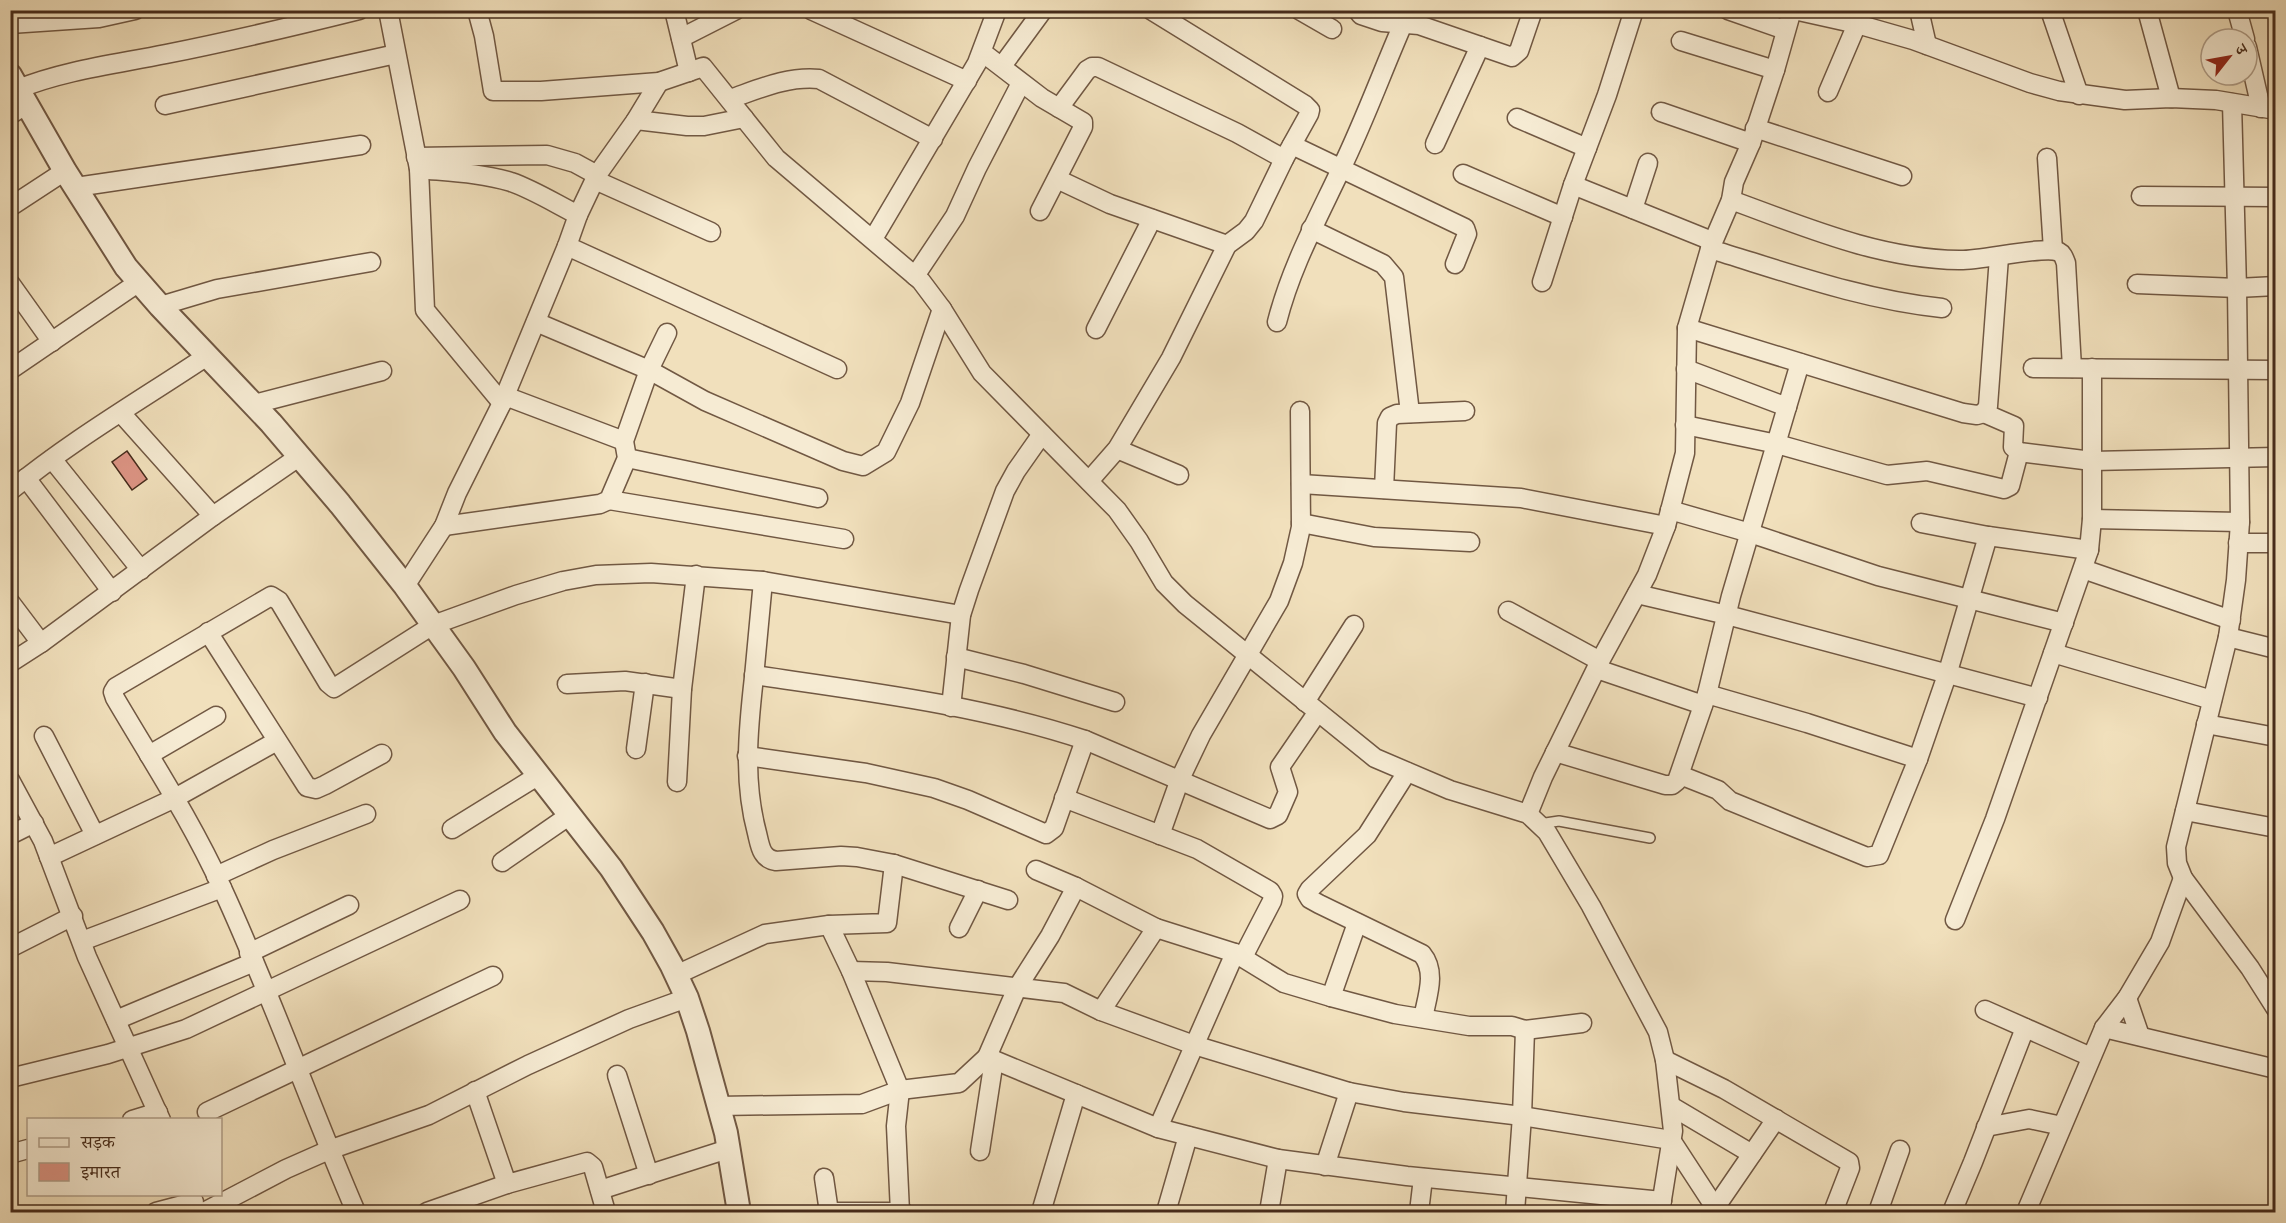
<svg xmlns="http://www.w3.org/2000/svg" width="2286" height="1223" font-family="'IM FELL Great Primer','Noto Serif Devanagari',serif">
	<style>
		.building { fill: #dc9484; stroke: #462b1b; stroke-width: 1.5 }
		.lines { fill: none; stroke-linecap: round; stroke-linejoin: round }
		.service-casing { stroke: #715843; stroke-width: 12 }
		.minor-casing { stroke: #715843; stroke-width: 21 }
		.tertiary-casing { stroke: #715843; stroke-width: 26 }
		.service { stroke: #f6ebd3; stroke-width: 9 }
		.minor { stroke: #f6ebd3; stroke-width: 18 }
		.tertiary { stroke: #f6ebd3; stroke-width: 22 }
	</style>
	<rect width="100%" height="100%" fill="#f1e0bc"/>
	<filter id="stains"><feTurbulence type="fractalNoise" baseFrequency=".00333" numOctaves="4"/><feColorMatrix values="0 0 0 0 .2 0 0 0 0 .09 0 0 0 0 .02 0 0 0 .5 -.17"/></filter>
	<radialGradient id="worn" r=".72"><stop offset=".6" stop-color="#630" stop-opacity="0"/><stop offset="1" stop-color="#630" stop-opacity=".3"/></radialGradient>
	<path class="building" d="M 127,451 L 147,479 L 132,490 L 112,462 Z"/>
	<g class="lines">
		<defs>
			<path id="service" d="M 1539,824 L 1559,821 L 1650,838"/>
			<g id="minor">
				<path d="M 388,10 L 419,169 L 425,310 L 502,403"/>
				<path d="M 477,10 L 484,36 L 493,91 L 541,91 L 659,82 L 703,67 L 776,158 L 921,281 L 942,309 L 982,373 L 1117,510 L 1139,541 L 1164,583 L 1185,604 L 1375,758 L 1450,790 L 1528,814 L 1547,832 L 1591,906 L 1658,1032 L 1665,1060 L 1673,1131 L 1660,1212"/>
				<path d="M 674,10 L 689,72"/>
				<path d="M 811,10 L 967,81"/>
				<path d="M 1299,10 L 1332,29"/>
				<path d="M 1357,10 L 1361,15 L 1382,22 L 1419,25 L 1512,57 L 1519,51 L 1533,10"/>
				<path d="M 1728,10 L 1785,30"/>
				<path d="M 1794,10 L 1857,24 L 1913,40 L 2030,83 L 2059,91 L 2125,100 L 2171,98 L 2216,100 L 2276,110"/>
				<path d="M 1919,10 L 1927,45"/>
				<path d="M 2050,10 L 2079,95"/>
				<path d="M 2147,10 L 2171,98"/>
				<path d="M 2237,10 L 2245,39"/>
				<path d="M 10,24 L 99,18 L 135,10"/>
				<path d="M 681,38 L 736,10"/>
				<path d="M 1681,41 L 1775,70"/>
				<path d="M 2247,47 L 2261,108"/>
				<path d="M 982,52 L 1042,98 L 1083,122 L 1083,127 L 1040,211"/>
				<path d="M 1002,66 L 1043,10"/>
				<path d="M 18,89 C 65,70 117,64 166,54 C 231,41 295,26 359,10"/>
				<path d="M 1828,92 L 1857,24"/>
				<path d="M 730,99 C 759,89 787,76 819,79 L 933,139"/>
				<path d="M 2232,103 L 2237,288 L 2240,522 L 2236,580 L 2228,637 L 2176,847 L 2177,863 L 2183,878 L 2250,968 L 2276,1009"/>
				<path d="M 165,105 L 396,54"/>
				<path d="M 1059,108 L 1087,70 L 1092,67 L 1098,67 L 1237,133 L 1284,159"/>
				<path d="M 1661,112 L 1751,143"/>
				<path d="M 10,115 L 27,104"/>
				<path d="M 1517,118 L 1587,148"/>
				<path d="M 636,120 L 687,126 L 704,126 L 744,118"/>
				<path d="M 1755,128 L 1902,176"/>
				<path d="M 1435,144 L 1480,46"/>
				<path d="M 1292,145 L 1465,228 L 1467,234 L 1455,264"/>
				<path d="M 416,157 L 547,155 L 575,163 L 597,175"/>
				<path d="M 2047,158 L 2053,250"/>
				<path d="M 419,169 C 450,172 481,173 511,182 C 534,190 556,204 578,215"/>
				<path d="M 1463,174 L 1563,217"/>
				<path d="M 1057,179 L 1110,204 L 1227,245"/>
				<path d="M 595,180 L 711,232"/>
				<path d="M 1573,185 L 1712,241"/>
				<path d="M 76,187 L 361,145"/>
				<path d="M 2141,196 L 2276,197"/>
				<path d="M 1731,200 C 1805,227 1879,259 1959,260 C 1980,261 2045,245 2059,252 C 2063,254 2064,258 2066,263 L 2072,368"/>
				<path d="M 10,207 L 65,171"/>
				<path d="M 1633,209 L 1648,163"/>
				<path d="M 1311,229 L 1383,264 L 1394,277 L 1410,413"/>
				<path d="M 873,239 L 977,63 L 997,10"/>
				<path d="M 567,246 L 837,369"/>
				<path d="M 1710,249 C 1786,272 1863,300 1942,308"/>
				<path d="M 915,276 L 955,216 L 977,168 L 1021,83"/>
				<path d="M 1542,282 L 1573,185 L 1607,95 L 1634,10"/>
				<path d="M 10,283 L 52,342"/>
				<path d="M 2137,284 L 2237,288 L 2276,286"/>
				<path d="M 160,306 L 217,289 L 371,262"/>
				<path d="M 536,322 L 649,370 L 705,401 L 843,461 L 863,466 L 886,452 L 910,403 L 942,309"/>
				<path d="M 1277,322 C 1291,267 1317,220 1341,169 C 1364,122 1382,72 1403,24"/>
				<path d="M 1687,328 L 1963,413 L 1977,415 L 1984,413 L 1988,406 L 1999,257"/>
				<path d="M 1096,329 L 1152,219"/>
				<path d="M 2033,368 L 2276,370"/>
				<path d="M 1686,369 L 1787,407"/>
				<path d="M 10,370 L 139,282"/>
				<path d="M 505,396 L 624,441"/>
				<path d="M 254,404 L 382,371"/>
				<path d="M 1984,413 L 2014,426 L 2013,447 L 2019,452 L 2092,461 L 2276,457"/>
				<path d="M 1685,425 L 1777,444 L 1887,475 L 1927,471 L 2004,489 L 2010,486 L 2019,452"/>
				<path d="M 1117,449 L 1179,475"/>
				<path d="M 627,458 L 818,498"/>
				<path d="M 52,459 L 141,570"/>
				<path d="M 26,478 L 112,592"/>
				<path d="M 1089,481 L 1117,449 L 1171,358 L 1227,245 L 1246,231 L 1254,221 L 1284,159 L 1309,114 L 1310,110 L 1305,105 L 1151,10"/>
				<path d="M 1301,484 L 1521,498 L 1666,526"/>
				<path d="M 1384,489 L 1387,423 L 1390,417 L 1397,414 L 1465,411"/>
				<path d="M 10,491 C 72,440 141,400 207,356"/>
				<path d="M 609,500 L 844,539"/>
				<path d="M 1670,510 L 1750,533 L 1878,576 L 2064,623"/>
				<path d="M 213,516 L 300,456"/>
				<path d="M 2092,519 L 2240,522"/>
				<path d="M 1301,523 L 1374,537 L 1470,542"/>
				<path d="M 1921,523 L 1988,536 L 2089,550"/>
				<path d="M 444,526 L 600,504 L 609,500 L 627,458 L 624,441 L 649,370 L 667,333"/>
				<path d="M 2238,543 L 2276,543"/>
				<path d="M 2083,569 L 2231,620"/>
				<path d="M 763,581 C 760,613 757,645 754,677 C 748,730 743,781 757,833 C 760,845 761,859 776,861 L 841,856 L 857,857 L 894,864 L 1008,900"/>
				<path d="M 405,586 L 444,526 L 457,493 L 502,403 L 567,246 L 578,215 L 597,175 L 636,120 L 659,82"/>
				<path d="M 1637,594 L 1727,615 L 2038,698"/>
				<path d="M 10,602 L 41,643 L 213,516 L 121,413"/>
				<path d="M 1508,611 L 1600,661"/>
				<path d="M 208,632 L 307,787 L 316,789 L 325,785 L 382,754"/>
				<path d="M 2228,637 L 2276,649"/>
				<path d="M 2053,653 L 2212,700"/>
				<path d="M 956,657 L 1024,674 L 1115,702"/>
				<path d="M 10,663 L 41,643"/>
				<path d="M 1597,669 L 1703,705"/>
				<path d="M 754,675 C 863,691 980,705 1085,740 L 1270,819 L 1278,815 L 1288,792 L 1280,767 L 1317,713"/>
				<path d="M 567,684 L 625,681 L 682,689"/>
				<path d="M 1707,694 L 1807,723 L 1918,759"/>
				<path d="M 1305,702 L 1354,625"/>
				<path d="M 951,707 L 961,615 L 969,590 L 1005,491 L 1016,471 L 1042,434"/>
				<path d="M 2206,724 L 2276,737"/>
				<path d="M 44,736 L 95,835"/>
				<path d="M 636,749 L 645,683"/>
				<path d="M 1555,752 L 1665,785 L 1672,785 L 1677,781 L 1707,694 L 1731,596 L 1800,363"/>
				<path d="M 149,755 L 216,716"/>
				<path d="M 747,756 L 866,773 L 934,788 L 968,800 L 1046,834 L 1054,828 L 1085,740"/>
				<path d="M 1407,772 L 1367,835 L 1310,889 L 1307,894 L 1310,899 L 1319,904 L 1422,954 C 1437,972 1427,997 1423,1018"/>
				<path d="M 1680,775 L 1718,790 L 1730,801 L 1867,857 L 1879,855 L 1918,759 L 1947,675 L 1988,536"/>
				<path d="M 10,780 L 43,841 L 87,957 L 161,1120"/>
				<path d="M 677,782 L 682,689 L 696,575"/>
				<path d="M 1064,798 L 1197,849 L 1270,891 L 1273,896 L 1272,901 L 1243,957"/>
				<path d="M 2185,811 L 2276,828"/>
				<path d="M 1528,814 L 1543,777 L 1600,661 L 1647,575 L 1666,526 L 1685,453 L 1687,328 L 1710,249 L 1731,200 L 1734,182 L 1751,143 L 1775,70 L 1792,10"/>
				<path d="M 452,829 L 539,775"/>
				<path d="M 10,835 L 34,823"/>
				<path d="M 1160,835 L 1180,779 L 1201,735 L 1279,601 L 1293,563 L 1301,527 L 1300,411"/>
				<path d="M 49,857 L 175,798 L 277,741"/>
				<path d="M 502,862 L 570,815"/>
				<path d="M 1036,870 L 1076,887 L 1156,928 L 1235,953 L 1284,983 L 1331,997 L 1395,1014 L 1469,1026 L 1512,1026 L 1525,1030 L 1582,1023"/>
				<path d="M 216,876 L 273,850 L 366,814"/>
				<path d="M 1955,920 L 1995,819 L 2089,550 L 2092,519 L 2092,368"/>
				<path d="M 829,925 L 851,971 L 900,1090 L 896,1126 L 900,1212"/>
				<path d="M 959,928 L 978,890"/>
				<path d="M 82,941 L 222,888"/>
				<path d="M 10,948 L 73,916"/>
				<path d="M 249,953 L 349,905"/>
				<path d="M 851,971 L 887,972 L 1064,993 L 1101,1011 L 1194,1045 L 1349,1092 L 1404,1102 L 1522,1116 L 1671,1140 L 1718,1212"/>
				<path d="M 676,975 L 765,934 L 829,925 L 887,923 L 894,864"/>
				<path d="M 1331,997 L 1357,923"/>
				<path d="M 2127,998 L 2140,1036"/>
				<path d="M 1985,1010 L 2091,1057"/>
				<path d="M 1101,1011 L 1156,928"/>
				<path d="M 116,1020 L 254,962"/>
				<path d="M 2104,1028 L 2276,1069"/>
				<path d="M 987,1057 L 1017,988 L 1050,936 L 1076,887"/>
				<path d="M 1665,1060 L 1724,1089 L 1849,1162 L 1850,1168 L 1833,1212"/>
				<path d="M 617,1075 L 649,1175"/>
				<path d="M 10,1078 L 108,1054 L 186,1029 L 460,900"/>
				<path d="M 475,1091 L 507,1184"/>
				<path d="M 718,1106 L 862,1104 L 900,1090 L 959,1083 L 987,1057 L 1158,1128 L 1235,953"/>
				<path d="M 1671,1106 L 1752,1154"/>
				<path d="M 207,1112 L 493,976"/>
				<path d="M 132,1120 L 158,1112"/>
				<path d="M 1986,1127 L 2029,1119 L 2062,1126"/>
				<path d="M 1158,1128 L 1278,1159 L 1269,1212"/>
				<path d="M 980,1151 L 994,1060"/>
				<path d="M 10,1154 L 28,1149"/>
				<path d="M 1278,1159 L 1407,1176 L 1662,1201"/>
				<path d="M 1325,1166 L 1349,1092"/>
				<path d="M 824,1178 L 829,1212"/>
				<path d="M 600,1190 L 728,1149"/>
				<path d="M 1715,1208 L 1776,1119"/>
				<path d="M 156,1212 L 194,1202"/>
				<path d="M 204,1212 L 286,1169 L 329,1150 L 429,1115 L 528,1065 L 629,1019 L 687,998"/>
				<path d="M 356,1212 C 310,1105 271,994 222,888 C 192,822 152,761 115,698 L 113,692 L 116,687 L 271,596 L 279,601 L 328,683 L 334,688 L 433,625 L 516,595 L 563,581 L 596,575 L 651,573 L 763,581 L 961,615"/>
				<path d="M 427,1212 L 507,1184 L 587,1162 L 593,1167 L 606,1212"/>
				<path d="M 825,1212 L 903,1212"/>
				<path d="M 1041,1212 L 1076,1094"/>
				<path d="M 1166,1212 L 1188,1136"/>
				<path d="M 1419,1212 L 1423,1178"/>
				<path d="M 1515,1212 L 1522,1116 L 1525,1030"/>
				<path d="M 1878,1212 L 1900,1150"/>
				<path d="M 1952,1212 L 1973,1162 L 2025,1028"/>
				<path d="M 2026,1212 L 2104,1028 L 2127,998 L 2160,942 L 2183,878"/>
			</g>
			<path id="tertiary" d="M 10,75 L 65,171 L 126,267 L 160,306 L 271,423 L 340,504 L 405,586 L 464,668 L 505,732 L 611,868 L 653,932 L 672,966 L 687,998 L 698,1031 L 726,1133 L 739,1212"/>
		</defs>
		<use href="#service" class="service-casing"/>
		<use href="#minor" class="minor-casing"/>
		<use href="#tertiary" class="tertiary-casing"/>
		<use href="#service" class="service"/>
		<use href="#minor" class="minor"/>
		<use href="#tertiary" class="tertiary"/>
	</g>
	<rect width="2286" height="1223" fill="none" stroke="#f1e0bc" stroke-width="36"/>
	<rect x="12" y="12" width="2262" height="1199" fill="none" stroke="#462b1b" stroke-width="3"/>
	<rect x="18" y="18" width="2250" height="1187" fill="none" stroke="#462b1b" stroke-width="1.5"/>
	<rect x="27" y="1118" width="195" height="78" fill="#f6ebd3" stroke="#b09e89" stroke-width="1.5"/>
	<rect x="39" y="1138" width="30" height="9" fill="#f6ebd3" stroke="#b09e89" stroke-width="1.5"/>
	<text x="81" y="1148" font-size="18" fill="#462b1b">सड़क</text>
	<rect x="39" y="1163" width="30" height="18" fill="#dc9484" stroke="#b09e89" stroke-width="1.5"/>
	<text x="81" y="1178" font-size="18" fill="#462b1b">इमारत</text>
	<g transform="translate(2229 57) rotate(59)"><circle r="28" fill="#f6ebd3" stroke="#b09e89" stroke-width="1.5"/>
	<path d="M0-4.5L10 22L0 15L-10 22Z" fill="#8f2418"/>
	<text y="-9" font-size="16" font-weight="bold" text-anchor="middle" fill="#462b1b">उ</text>
	</g>
	<rect width="100%" height="100%" filter="url(#stains)"/>
	<rect width="100%" height="100%" fill="url(#worn)"/>
</svg>
